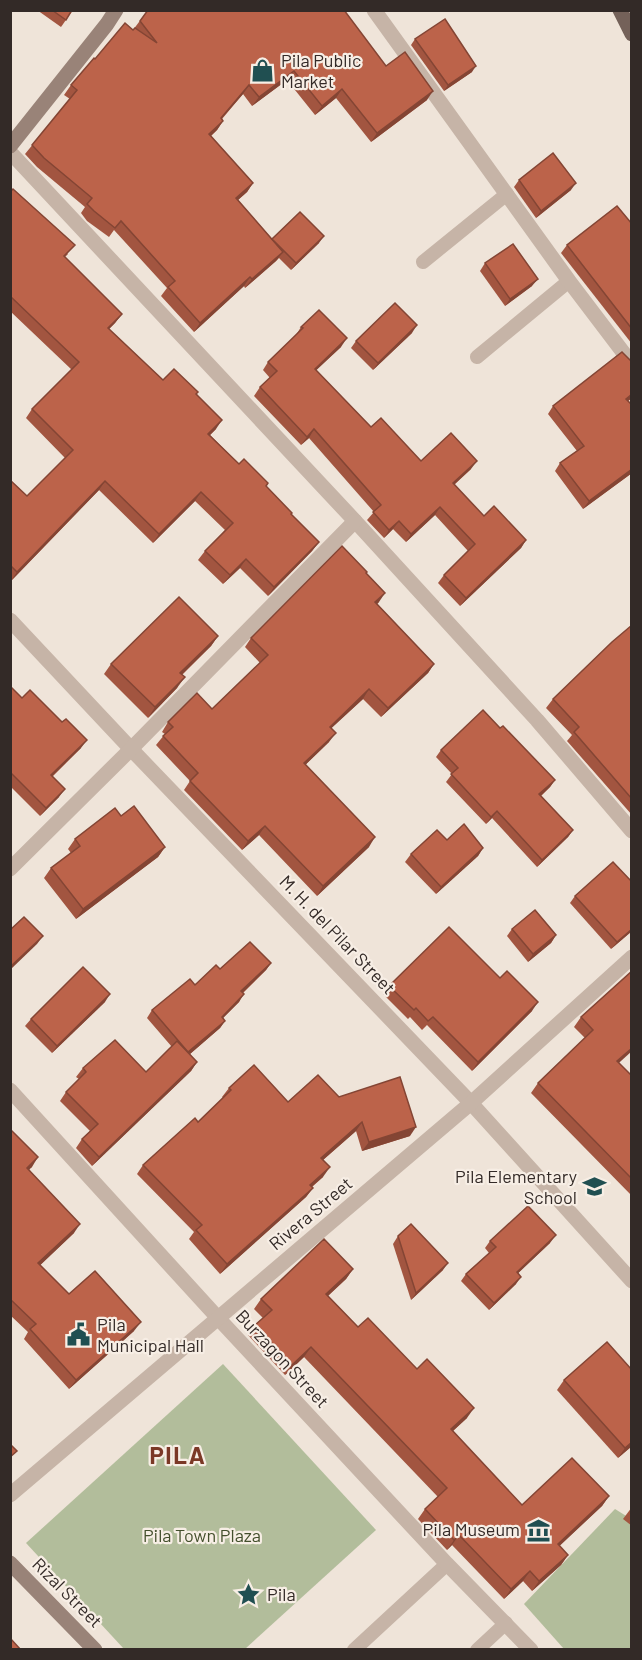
<svg xmlns="http://www.w3.org/2000/svg" width="642" height="1660" font-family="Barlow,sans-serif">
	<style>
		.green { fill: #b2bd9b }
		.lines { fill: none; stroke-linecap: round; stroke-linejoin: round }
		.lane { stroke: #c6b4a7; stroke-width: 14 }
		.street { stroke: #c6b4a7; stroke-width: 15 }
		.secondary { stroke: #998378; stroke-width: 15 }
		.primary { stroke: #746159; stroke-width: 15 }
		.wall { fill: #a25540 }
		.shaded-wall { fill: #844534 }
		.building { fill: #bc634a; stroke: #844534; stroke-width: 1.5 }
		.labels { text-anchor: middle; stroke-width: 4.5; stroke-linejoin: round; paint-order: stroke }
		.poi-label { font-size: 18px; fill: #332a27; stroke: #f7eee5; text-anchor: start }
		.street-label { font-size: 18px; fill: #332a27; stroke: #f7eee5 }
		.park-label { font-size: 18px; fill: #434f2c; stroke: #f7eee5 }
		.district-label { font-size: 24px; font-weight: bold; letter-spacing: 1.5px; fill: #7b3826; stroke: #f7eee5 }
	</style>
	<rect width="100%" height="100%" fill="#efe4d9"/>
	<g class="green">
		<path d="M 223,1364 L 376,1530 L 245,1649 L 124,1649 L 26,1543 Z"/>
		<path d="M 615,1509 L 631,1519 L 631,1649 L 564,1649 L 524,1604 Z"/>
	</g>
	<g class="lines">
		<g class="lane">
			<path d="M 423,262 L 507,194"/>
			<path d="M 477,357 L 569,281"/>
			<path d="M 354,1650 L 447,1564"/>
			<path d="M 477,1650 L 506,1623"/>
		</g>
		<g class="street">
			<path d="M 374,10 L 569,281 L 632,364"/>
			<path d="M 10,152 L 355,521 L 537,720 L 632,831"/>
			<path d="M 10,620 L 131,749 L 471,1103 L 632,1281"/>
			<path d="M 10,869 L 131,749 L 355,521"/>
			<path d="M 10,1090 L 218,1318 L 447,1564 L 531,1650"/>
			<path d="M 10,1495 L 471,1103 L 632,957"/>
		</g>
		<g class="secondary">
			<path d="M 10,146 L 107,24 L 116,10"/>
			<path d="M 10,1563 L 95,1650"/>
		</g>
		<path class="primary" d="M 620,10 L 632,34"/>
	</g>
	<g class="wall">
		<path d="M 37,10 L 73,10 L 61,27 Z"/>
		<path d="M 148,10 L 386,66 L 427,100 L 371,142 L 336,98 L 315,115 L 287,80 L 252,106 L 243,94 L 222,119 L 223,121 L 217,130 L 211,136 L 253,183 L 247,192 L 238,200 L 272,239 L 300,212 L 319,243 L 291,270 L 279,258 L 276,261 L 245,288 L 244,286 L 194,332 L 161,296 L 167,288 L 114,230 L 109,237 L 87,221 L 81,213 L 85,207 L 37,167 L 25,154 L 70,99 L 64,95 L 71,85 L 95,59 L 133,30 Z"/>
		<path d="M 415,39 L 472,72 L 444,91 L 411,45 Z"/>
		<path d="M 519,180 L 571,190 L 536,218 L 514,187 Z"/>
		<path d="M 10,192 L 68,254 L 65,257 L 122,314 L 115,323 L 109,329 L 163,380 L 197,394 L 216,429 L 210,435 L 239,464 L 268,483 L 266,486 L 291,515 L 319,542 L 312,551 L 268,596 L 240,568 L 223,584 L 198,560 L 205,551 L 225,530 L 195,501 L 153,543 L 99,490 L 11,581 L 10,580 L 10,480 L 27,496 L 65,458 L 26,418 L 32,409 L 72,370 L 10,311 Z"/>
		<path d="M 632,224 L 632,344 L 561,253 L 567,245 Z"/>
		<path d="M 485,263 L 532,286 L 505,306 L 480,271 Z"/>
		<path d="M 301,327 L 341,347 L 316,370 L 371,427 L 421,461 L 471,469 L 454,485 L 484,516 L 526,540 L 521,548 L 460,606 L 438,583 L 444,575 L 468,551 L 435,515 L 406,542 L 393,529 L 384,538 L 367,520 L 374,512 L 309,438 L 301,445 L 254,396 L 260,387 L 270,378 L 263,370 L 268,362 L 296,335 Z"/>
		<path d="M 412,333 L 373,370 L 351,348 L 356,341 Z"/>
		<path d="M 632,362 L 632,398 L 628,401 L 632,473 L 583,509 L 555,471 L 560,463 L 577,451 L 548,414 L 553,406 Z"/>
		<path d="M 366,573 L 379,602 L 377,604 L 434,664 L 428,673 L 381,717 L 363,699 L 331,728 L 329,742 L 305,765 L 369,847 L 317,896 L 259,835 L 242,850 L 184,790 L 190,781 L 156,745 L 165,734 L 162,732 L 168,722 L 212,709 L 260,663 L 245,647 L 251,638 Z"/>
		<path d="M 632,625 L 632,815 L 567,741 L 572,735 L 546,708 L 553,699 Z"/>
		<path d="M 218,636 L 211,646 L 182,675 L 177,688 L 148,718 L 104,674 L 111,664 Z"/>
		<path d="M 10,686 L 22,698 L 81,748 L 53,776 L 59,797 L 40,816 L 10,786 Z"/>
		<path d="M 500,728 L 555,780 L 550,787 L 541,796 L 573,830 L 568,837 L 537,867 L 492,818 L 486,824 L 446,782 L 452,774 L 436,757 L 441,750 Z"/>
		<path d="M 121,816 L 165,847 L 158,857 L 76,919 L 44,878 L 51,868 L 71,853 L 68,849 L 75,839 Z"/>
		<path d="M 447,840 L 483,848 L 478,856 L 436,894 L 405,862 L 411,854 Z"/>
		<path d="M 632,882 L 632,931 L 611,949 L 570,903 L 575,896 Z"/>
		<path d="M 512,929 L 556,935 L 551,943 L 528,962 L 507,936 Z"/>
		<path d="M 271,963 L 266,970 L 243,993 L 239,1002 L 223,1018 L 225,1021 L 220,1028 L 190,1054 L 197,1062 L 191,1071 L 92,1166 L 76,1148 L 82,1139 L 90,1131 L 60,1101 L 66,1092 L 79,1079 L 76,1077 L 83,1068 L 146,1072 L 172,1047 L 147,1018 L 152,1010 L 220,969 Z"/>
		<path d="M 632,971 L 619,1063 L 632,1076 L 632,1196 L 531,1093 L 538,1083 L 585,1038 L 574,1027 L 581,1017 Z"/>
		<path d="M 389,986 L 532,1011 L 472,1071 L 427,1025 L 422,1030 L 410,1017 L 408,1019 L 383,994 Z"/>
		<path d="M 105,1002 L 52,1053 L 25,1026 L 31,1019 Z"/>
		<path d="M 229,1088 L 288,1102 L 339,1097 L 410,1136 L 362,1151 L 356,1131 L 323,1160 L 323,1177 L 312,1187 L 313,1188 L 306,1197 L 220,1274 L 189,1239 L 194,1232 L 137,1174 L 143,1165 L 198,1122 L 223,1098 L 222,1097 Z"/>
		<path d="M 10,1129 L 32,1167 L 29,1169 L 74,1233 L 40,1265 L 69,1294 L 134,1331 L 69,1389 L 24,1339 L 28,1332 L 10,1315 Z"/>
		<path d="M 398,1236 L 443,1270 L 411,1300 L 393,1244 Z"/>
		<path d="M 490,1241 L 550,1243 L 518,1273 L 516,1284 L 489,1310 L 461,1281 L 466,1274 L 489,1253 L 485,1248 Z"/>
		<path d="M 353,1269 L 346,1279 L 328,1296 L 358,1327 L 417,1369 L 467,1418 L 453,1431 L 522,1505 L 609,1496 L 602,1506 L 559,1546 L 568,1555 L 561,1565 L 532,1591 L 523,1581 L 504,1599 L 452,1545 L 447,1550 L 418,1519 L 425,1509 L 438,1497 L 304,1357 L 285,1375 L 248,1335 L 255,1325 L 263,1318 L 254,1309 L 261,1299 Z"/>
		<path d="M 632,1370 L 632,1446 L 618,1458 L 557,1390 L 564,1380 Z"/>
		<path d="M 632,1507 L 632,1526 L 623,1519 Z"/>
	</g>
	<g class="shaded-wall">
		<path d="M 476,66 L 472,72 L 444,91 L 448,85 Z"/>
		<path d="M 294,71 L 287,80 L 252,106 L 259,97 Z"/>
		<path d="M 249,85 L 243,94 L 214,127 L 221,118 Z"/>
		<path d="M 342,89 L 336,98 L 315,115 L 322,106 Z"/>
		<path d="M 433,91 L 427,100 L 371,142 L 377,133 Z"/>
		<path d="M 223,121 L 217,130 L 203,143 L 209,134 Z"/>
		<path d="M 253,183 L 247,192 L 230,207 L 236,198 Z"/>
		<path d="M 576,183 L 571,190 L 536,218 L 541,211 Z"/>
		<path d="M 324,236 L 319,243 L 291,270 L 296,263 Z"/>
		<path d="M 283,252 L 276,261 L 245,288 L 252,279 Z"/>
		<path d="M 250,277 L 244,286 L 194,332 L 200,323 Z"/>
		<path d="M 538,279 L 532,286 L 505,306 L 510,299 Z"/>
		<path d="M 122,314 L 115,323 L 101,337 L 108,328 Z"/>
		<path d="M 417,325 L 412,333 L 373,370 L 378,363 Z"/>
		<path d="M 347,338 L 341,347 L 309,377 L 315,369 Z"/>
		<path d="M 632,394 L 632,398 L 621,406 L 626,399 Z"/>
		<path d="M 222,420 L 216,429 L 202,443 L 208,434 Z"/>
		<path d="M 314,429 L 309,438 L 301,445 L 307,437 Z"/>
		<path d="M 477,461 L 471,469 L 447,491 L 453,483 Z"/>
		<path d="M 632,469 L 632,473 L 583,509 L 589,501 Z"/>
		<path d="M 105,481 L 99,490 L 11,581 L 17,572 Z"/>
		<path d="M 201,492 L 195,501 L 153,543 L 159,534 Z"/>
		<path d="M 440,507 L 435,515 L 406,542 L 411,534 Z"/>
		<path d="M 399,521 L 393,529 L 384,538 L 389,530 Z"/>
		<path d="M 526,540 L 521,548 L 460,606 L 466,598 Z"/>
		<path d="M 319,542 L 312,551 L 268,596 L 274,587 Z"/>
		<path d="M 246,559 L 240,568 L 223,584 L 230,575 Z"/>
		<path d="M 385,593 L 379,602 L 369,612 L 375,602 Z"/>
		<path d="M 218,636 L 211,646 L 173,683 L 180,673 Z"/>
		<path d="M 434,664 L 428,673 L 381,717 L 388,708 Z"/>
		<path d="M 185,677 L 177,688 L 148,718 L 155,707 Z"/>
		<path d="M 369,689 L 363,699 L 323,736 L 330,727 Z"/>
		<path d="M 336,733 L 329,742 L 297,773 L 304,763 Z"/>
		<path d="M 87,740 L 81,748 L 45,783 L 51,775 Z"/>
		<path d="M 555,780 L 550,787 L 534,802 L 539,794 Z"/>
		<path d="M 65,789 L 59,797 L 40,816 L 46,808 Z"/>
		<path d="M 497,811 L 492,818 L 486,824 L 491,817 Z"/>
		<path d="M 265,826 L 259,835 L 242,850 L 248,841 Z"/>
		<path d="M 573,830 L 568,837 L 537,867 L 542,860 Z"/>
		<path d="M 375,837 L 369,847 L 317,896 L 323,886 Z"/>
		<path d="M 165,847 L 158,857 L 76,919 L 83,909 Z"/>
		<path d="M 483,848 L 478,856 L 436,894 L 441,887 Z"/>
		<path d="M 632,929 L 632,931 L 611,949 L 617,942 Z"/>
		<path d="M 556,935 L 551,943 L 528,962 L 533,954 Z"/>
		<path d="M 43,936 L 37,944 L 10,970 L 10,967 Z"/>
		<path d="M 271,963 L 266,970 L 236,999 L 241,991 Z"/>
		<path d="M 110,994 L 105,1002 L 52,1053 L 57,1046 Z"/>
		<path d="M 244,994 L 239,1002 L 217,1024 L 222,1017 Z"/>
		<path d="M 538,1002 L 532,1011 L 472,1071 L 478,1062 Z"/>
		<path d="M 225,1021 L 220,1028 L 183,1060 L 188,1052 Z"/>
		<path d="M 632,1048 L 632,1051 L 610,1071 L 617,1061 Z"/>
		<path d="M 197,1062 L 191,1071 L 92,1166 L 99,1157 Z"/>
		<path d="M 362,1122 L 356,1131 L 315,1167 L 321,1158 Z"/>
		<path d="M 416,1127 L 410,1136 L 362,1151 L 369,1142 Z"/>
		<path d="M 38,1157 L 32,1167 L 21,1177 L 27,1168 Z"/>
		<path d="M 330,1167 L 323,1177 L 303,1194 L 310,1185 Z"/>
		<path d="M 313,1188 L 306,1197 L 220,1274 L 227,1264 Z"/>
		<path d="M 80,1224 L 74,1233 L 32,1273 L 38,1263 Z"/>
		<path d="M 556,1235 L 550,1243 L 512,1279 L 517,1272 Z"/>
		<path d="M 448,1263 L 443,1270 L 411,1300 L 416,1293 Z"/>
		<path d="M 353,1269 L 346,1279 L 319,1304 L 326,1294 Z"/>
		<path d="M 521,1277 L 516,1284 L 489,1310 L 494,1303 Z"/>
		<path d="M 141,1322 L 134,1331 L 69,1389 L 76,1380 Z"/>
		<path d="M 311,1347 L 304,1357 L 285,1375 L 292,1365 Z"/>
		<path d="M 474,1408 L 467,1418 L 444,1439 L 451,1429 Z"/>
		<path d="M 632,1442 L 632,1446 L 618,1458 L 625,1448 Z"/>
		<path d="M 609,1496 L 602,1506 L 551,1554 L 558,1544 Z"/>
		<path d="M 459,1535 L 452,1545 L 447,1550 L 454,1540 Z"/>
		<path d="M 568,1555 L 561,1565 L 532,1591 L 539,1581 Z"/>
		<path d="M 530,1571 L 523,1581 L 504,1599 L 511,1589 Z"/>
	</g>
	<g class="building">
		<path d="M 52,10 L 72,10 L 66,20 Z"/>
		<path d="M 148,10 L 344,10 L 386,66 L 405,52 L 433,91 L 377,133 L 342,89 L 322,106 L 294,71 L 259,97 L 249,85 L 221,118 L 223,121 L 209,134 L 253,183 L 236,198 L 283,252 L 252,279 L 250,277 L 200,323 L 168,287 L 175,281 L 121,221 L 115,228 L 94,211 L 87,204 L 92,198 L 44,158 L 32,145 L 77,90 L 71,85 L 94,58 L 95,59 L 125,23 L 133,30 L 135,28 L 157,43 L 140,21 Z"/>
		<path d="M 445,19 L 476,66 L 448,85 L 415,39 Z"/>
		<path d="M 553,153 L 576,183 L 541,211 L 519,180 Z"/>
		<path d="M 13,189 L 75,245 L 64,256 L 122,314 L 108,328 L 163,380 L 174,369 L 198,392 L 196,394 L 222,420 L 208,434 L 239,464 L 244,459 L 268,483 L 266,486 L 292,513 L 291,514 L 319,542 L 274,587 L 246,559 L 230,575 L 205,551 L 233,523 L 201,492 L 159,534 L 105,481 L 17,572 L 10,565 L 10,480 L 27,496 L 73,450 L 32,409 L 79,362 L 10,296 L 10,192 Z"/>
		<path d="M 617,206 L 632,224 L 632,329 L 567,245 Z"/>
		<path d="M 300,212 L 324,236 L 296,263 L 272,239 Z"/>
		<path d="M 513,244 L 538,279 L 510,299 L 485,263 Z"/>
		<path d="M 395,303 L 417,325 L 378,363 L 356,341 Z"/>
		<path d="M 319,310 L 347,338 L 315,369 L 371,427 L 381,418 L 421,461 L 451,433 L 477,461 L 453,483 L 484,516 L 494,506 L 526,540 L 466,598 L 444,575 L 475,544 L 440,507 L 411,534 L 399,521 L 389,530 L 373,512 L 381,505 L 314,429 L 307,437 L 260,387 L 277,371 L 268,362 L 303,328 L 301,327 Z"/>
		<path d="M 622,352 L 632,362 L 632,394 L 626,399 L 632,405 L 632,469 L 589,501 L 560,463 L 584,446 L 553,406 Z"/>
		<path d="M 342,546 L 367,572 L 366,573 L 385,593 L 375,602 L 434,664 L 388,708 L 369,689 L 330,727 L 336,733 L 304,763 L 375,837 L 323,886 L 265,826 L 248,841 L 190,781 L 198,773 L 163,736 L 173,727 L 168,722 L 197,693 L 212,709 L 268,655 L 251,638 Z"/>
		<path d="M 179,597 L 218,636 L 180,673 L 185,677 L 155,707 L 111,664 Z"/>
		<path d="M 632,625 L 632,799 L 574,732 L 579,727 L 553,699 L 612,642 Z"/>
		<path d="M 10,686 L 22,698 L 30,690 L 62,722 L 66,719 L 87,740 L 51,775 L 65,789 L 46,808 L 10,772 Z"/>
		<path d="M 483,710 L 500,728 L 503,726 L 555,780 L 539,794 L 573,830 L 542,860 L 497,811 L 491,817 L 451,774 L 458,768 L 441,750 Z"/>
		<path d="M 134,806 L 165,847 L 83,909 L 51,868 L 80,846 L 75,839 L 115,808 L 121,816 Z"/>
		<path d="M 464,824 L 483,848 L 441,887 L 411,854 L 437,830 L 447,840 Z"/>
		<path d="M 613,862 L 632,882 L 632,929 L 617,942 L 575,896 Z"/>
		<path d="M 535,910 L 556,935 L 533,954 L 512,929 Z"/>
		<path d="M 24,917 L 43,936 L 10,967 L 10,930 Z"/>
		<path d="M 449,927 L 500,978 L 507,971 L 538,1002 L 478,1062 L 433,1017 L 428,1021 L 416,1008 L 414,1010 L 389,986 Z"/>
		<path d="M 250,942 L 271,963 L 241,991 L 244,994 L 222,1017 L 225,1021 L 188,1052 L 152,1010 L 190,979 L 195,985 L 216,965 L 220,969 Z"/>
		<path d="M 83,967 L 110,994 L 57,1046 L 31,1019 Z"/>
		<path d="M 632,971 L 632,1048 L 617,1061 L 632,1076 L 632,1179 L 538,1083 L 593,1030 L 581,1017 Z"/>
		<path d="M 115,1040 L 146,1072 L 177,1041 L 197,1062 L 99,1157 L 82,1139 L 98,1124 L 66,1092 L 86,1072 L 83,1068 Z"/>
		<path d="M 254,1065 L 288,1102 L 318,1075 L 339,1097 L 400,1077 L 416,1127 L 369,1142 L 362,1122 L 321,1158 L 330,1167 L 310,1185 L 313,1188 L 227,1264 L 196,1230 L 202,1225 L 143,1165 L 195,1118 L 198,1122 L 231,1090 L 229,1088 Z"/>
		<path d="M 10,1129 L 38,1157 L 27,1168 L 80,1224 L 38,1263 L 69,1294 L 95,1271 L 141,1322 L 76,1380 L 30,1329 L 36,1324 L 10,1299 Z"/>
		<path d="M 528,1206 L 556,1235 L 517,1272 L 521,1277 L 494,1303 L 466,1274 L 496,1247 L 490,1241 Z"/>
		<path d="M 411,1224 L 448,1263 L 416,1293 L 398,1236 Z"/>
		<path d="M 324,1239 L 353,1269 L 326,1294 L 358,1327 L 368,1318 L 417,1369 L 427,1359 L 474,1408 L 451,1429 L 522,1505 L 572,1458 L 609,1496 L 558,1544 L 568,1555 L 539,1581 L 530,1571 L 511,1589 L 459,1535 L 454,1540 L 425,1509 L 447,1488 L 311,1347 L 292,1365 L 255,1325 L 272,1310 L 261,1299 Z"/>
		<path d="M 607,1342 L 632,1370 L 632,1442 L 625,1448 L 564,1380 Z"/>
		<path d="M 10,1444 L 17,1451 L 10,1457 Z"/>
		<path d="M 10,1638 L 21,1650 L 10,1650 Z"/>
	</g>
	<defs>
		<symbol id="shop-bare" viewBox="-9 -9 18 18"><path d="M-5-2.5h2.3a2.7 3.5 0 0 1 5.4 0H5L5.5 6h-11ZM-1.5-2.5h3a1.5 2.3 0 0 0-3 0Z" fill="#204f51" stroke="#f7eee5" stroke-width="2.5" paint-order="stroke"/></symbol>
		<symbol id="school-bare" viewBox="-9 -9 18 18"><path d="M0-5L7-2L0 1L-7-2ZM-4 1L0 2.5L4 1V4Q0 6-4 4Z" fill="#204f51" stroke="#f7eee5" stroke-width="2.5" paint-order="stroke"/></symbol>
		<symbol id="civic-bare" viewBox="-9 -9 18 18"><path d="M-.6-6.5H3V-4.5H.6V-3L4-1V1h2V6H-6V1h2V-1L-.6-3ZM-1.2 2.5V6h2.4V2.5Z" fill="#204f51" stroke="#f7eee5" stroke-width="2.5" paint-order="stroke"/></symbol>
		<symbol id="museum-bare" viewBox="-9 -9 18 18"><path d="M0-6L6-3V-2H-6V-3ZM-5-1h2V3h-2ZM-1-1h2V3h-2ZM3-1h2V3H3ZM-6 4H6V6H-6Z" fill="#204f51" stroke="#f7eee5" stroke-width="2.5" paint-order="stroke"/></symbol>
		<symbol id="sight-bare" viewBox="-9 -9 18 18"><path d="M0-6L1.8-2.2L6-1.7L2.9 1.2L3.7 5.4L0 3.3L-3.7 5.4L-2.9 1.2L-6-1.7L-1.8-2.2Z" fill="#204f51" stroke="#f7eee5" stroke-width="2.5" paint-order="stroke"/></symbol>
	</defs>
	<g fill-rule="evenodd">
		<use href="#shop-bare" x="246" y="54" width="33" height="33"/>
		<use href="#school-bare" x="578" y="1170" width="33" height="33"/>
		<use href="#civic-bare" x="62" y="1318" width="33" height="33"/>
		<use href="#museum-bare" x="522" y="1514" width="33" height="33"/>
		<use href="#sight-bare" x="232" y="1578" width="33" height="33"/>
	</g>
	<g class="labels">
		<g class="poi-label">
			<text x="281" y="67">Pila Public<tspan x="281" dy="21">Market</tspan></text>
			<text x="577" y="1183" text-anchor="end">Pila Elementary<tspan x="577" dy="21">School</tspan></text>
			<text x="97" y="1331">Pila<tspan x="97" dy="21">Municipal Hall</tspan></text>
			<text x="520" y="1536" text-anchor="end">Pila Museum</text>
			<text x="267" y="1601">Pila</text>
		</g>
		<g class="street-label">
			<text transform="translate(337 935) rotate(46)" y="6">M. H. del Pilar Street</text>
			<text transform="translate(311 1214) rotate(-40)" y="6">Rivera Street</text>
			<text transform="translate(282 1359) rotate(47)" y="6">Burzagon Street</text>
			<text transform="translate(67 1593) rotate(45)" y="6">Rizal Street</text>
		</g>
		<g class="park-label">
			<text x="202" y="1542">Pila Town Plaza</text>
		</g>
		<g class="district-label">
			<text x="178" y="1464">PILA</text>
		</g>
	</g>
	<rect width="642" height="1660" fill="none" stroke="#332a27" stroke-width="24"/>
</svg>
